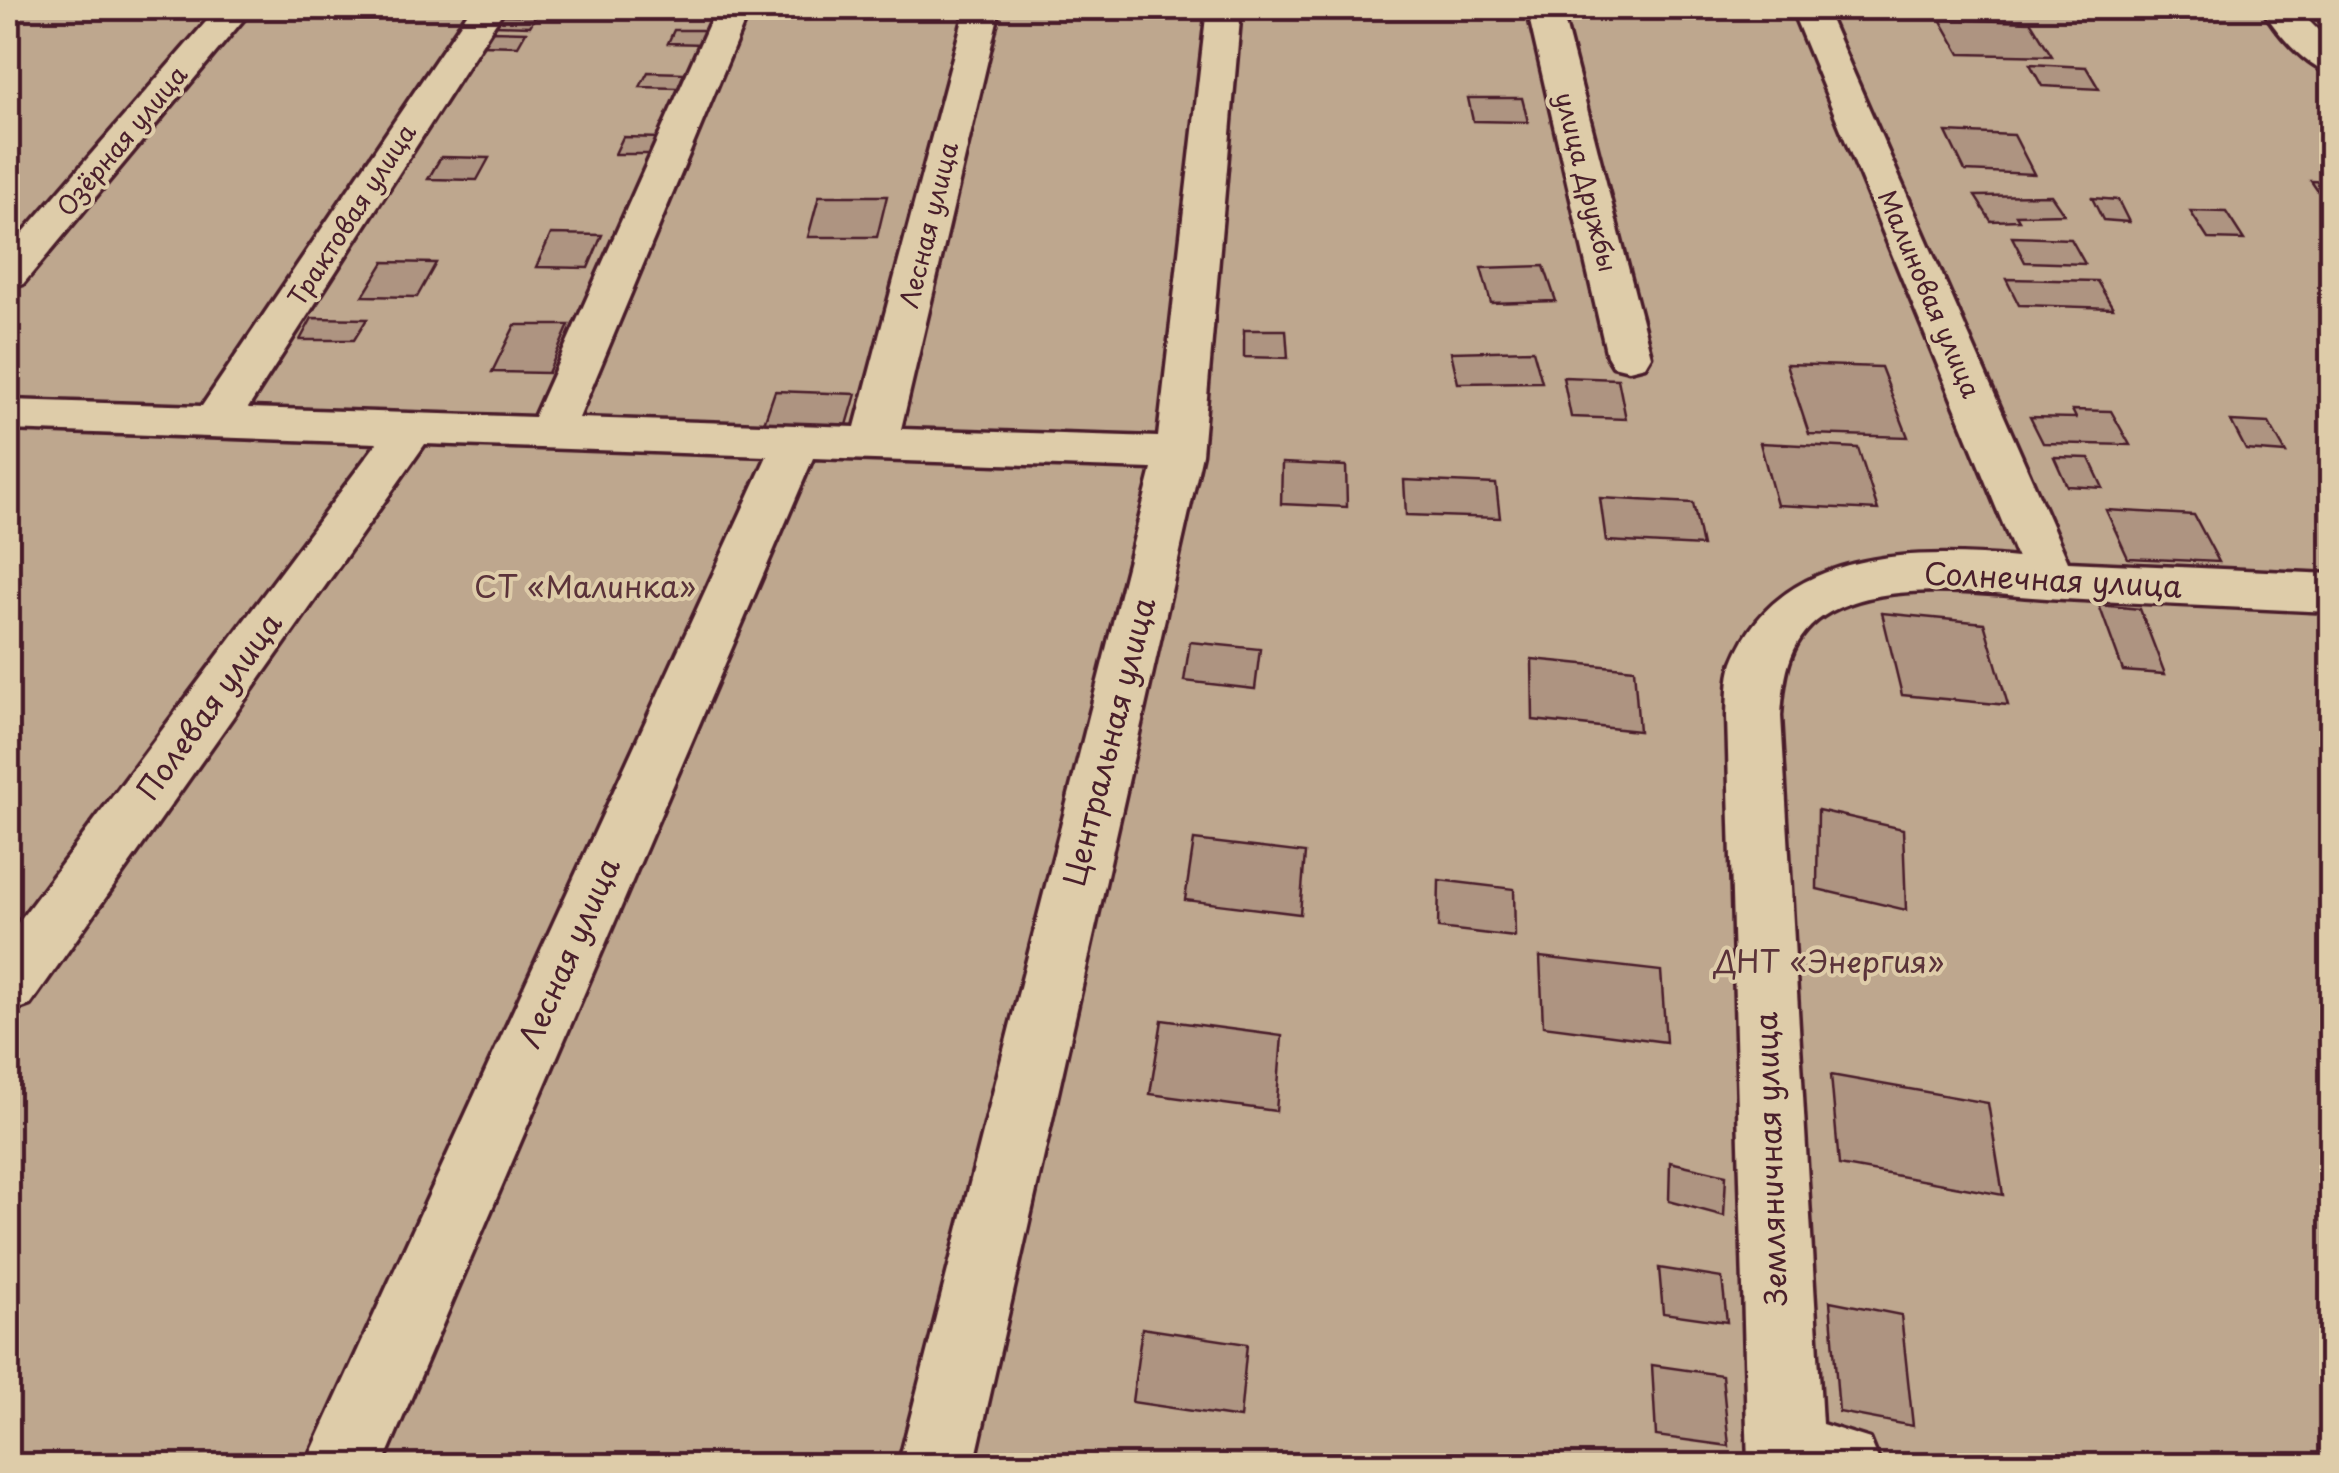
<svg xmlns="http://www.w3.org/2000/svg" width="2339" height="1473" font-family="'Playpen Sans',sans-serif">
	<style>
		.green { fill: #bea78e; stroke: #84635c; stroke-width: 2.5 }
		.building { fill: #ae9481; stroke: #4a1f2b; stroke-width: 2.5 }
		.lines { fill: none; stroke-linecap: round; stroke-linejoin: round }
		.minor-casing { stroke: #4a1f2b; stroke-width: 7 }
		.minor { fill: #decca9; fill-rule: evenodd }
		.labels { text-anchor: middle; stroke-width: 8; stroke-linejoin: round; paint-order: stroke }
		.far-street-label { font-size: 25px; fill: #4a1f2b; stroke: #decca9 }
		.street-label { font-size: 30px; fill: #4a1f2b; stroke: #decca9 }
		.park-label { font-size: 30px; fill: #5b333a; stroke: #decca9 }
	</style>
	<rect width="100%" height="100%" fill="#d5c2a2"/>
	<filter id="ink" filterUnits="userSpaceOnUse"><feTurbulence type="fractalNoise" baseFrequency=".01" numOctaves="2"/><feDisplacementMap in="SourceGraphic" scale="20" xChannelSelector="R" yChannelSelector="G"/><feConvolveMatrix kernelMatrix="1 2 1 2 8 2 1 2 1" color-interpolation-filters="sRGB"/></filter>
	<g filter="url(#ink)">
		<path class="green" d="M 8,8 L 2331,8 L 2331,1465 L 8,1466 Z"/>
		<g class="building">
			<path d="M 501,15 L 536,16 L 530,26 L 494,25 Z"/>
			<path d="M 1940,19 L 2031,22 L 2052,56 L 1960,54 Z"/>
			<path d="M 674,30 L 710,30 L 704,44 L 668,43 Z"/>
			<path d="M 491,31 L 526,32 L 518,46 L 482,45 Z"/>
			<path d="M 2030,64 L 2086,67 L 2099,89 L 2042,86 Z"/>
			<path d="M 648,72 L 684,73 L 678,88 L 640,87 Z"/>
			<path d="M 1468,98 L 1522,98 L 1528,122 L 1473,121 Z"/>
			<path d="M 1946,132 L 2014,135 L 2034,174 L 1965,171 Z"/>
			<path d="M 623,137 L 662,138 L 654,154 L 615,154 Z"/>
			<path d="M 441,157 L 489,158 L 477,180 L 428,179 Z"/>
			<path d="M 2311,181 L 2332,182 L 2332,212 Z"/>
			<path d="M 2051,195 L 2064,214 L 2016,215 L 2019,220 L 1991,221 L 1975,196 Z"/>
			<path d="M 819,196 L 887,196 L 877,237 L 808,237 Z"/>
			<path d="M 2092,198 L 2118,200 L 2129,222 L 2103,220 Z"/>
			<path d="M 2190,211 L 2226,212 L 2244,240 L 2208,239 Z"/>
			<path d="M 551,234 L 602,235 L 588,268 L 536,267 Z"/>
			<path d="M 2012,237 L 2071,239 L 2085,264 L 2025,262 Z"/>
			<path d="M 384,262 L 436,263 L 417,297 L 363,296 Z"/>
			<path d="M 1544,266 L 1556,301 L 1491,303 L 1481,268 Z"/>
			<path d="M 2006,279 L 2097,281 L 2113,308 L 2019,305 Z"/>
			<path d="M 312,318 L 367,319 L 354,340 L 300,340 Z"/>
			<path d="M 515,325 L 569,325 L 548,373 L 492,372 Z"/>
			<path d="M 1244,330 L 1286,330 L 1288,358 L 1244,357 Z"/>
			<path d="M 1533,350 L 1542,382 L 1458,383 L 1451,352 Z"/>
			<path d="M 1786,364 L 1881,367 L 1908,437 L 1809,434 Z"/>
			<path d="M 1563,377 L 1618,379 L 1626,419 L 1571,417 Z"/>
			<path d="M 775,391 L 856,394 L 845,432 L 762,429 Z"/>
			<path d="M 2072,410 L 2111,411 L 2130,445 L 2043,443 L 2030,417 L 2076,418 Z"/>
			<path d="M 2231,421 L 2269,423 L 2286,453 L 2246,450 Z"/>
			<path d="M 1760,443 L 1858,448 L 1878,510 L 1777,505 Z"/>
			<path d="M 2054,457 L 2089,458 L 2103,488 L 2067,486 Z"/>
			<path d="M 1282,463 L 1346,466 L 1347,507 L 1281,504 Z"/>
			<path d="M 1404,480 L 1496,484 L 1500,518 L 1406,515 Z"/>
			<path d="M 1600,498 L 1693,503 L 1702,546 L 1606,541 Z"/>
			<path d="M 2106,510 L 2194,515 L 2219,562 L 2128,558 Z"/>
			<path d="M 2099,605 L 2140,609 L 2165,674 L 2123,671 Z"/>
			<path d="M 1882,613 L 1984,623 L 2008,705 L 1902,695 Z"/>
			<path d="M 1190,642 L 1260,649 L 1255,689 L 1184,681 Z"/>
			<path d="M 1532,659 L 1634,669 L 1639,731 L 1533,720 Z"/>
			<path d="M 1818,810 L 1903,829 L 1906,910 L 1817,889 Z"/>
			<path d="M 1194,840 L 1305,853 L 1300,914 L 1185,900 Z"/>
			<path d="M 1439,880 L 1514,889 L 1515,937 L 1438,928 Z"/>
			<path d="M 1540,957 L 1661,971 L 1666,1042 L 1543,1026 Z"/>
			<path d="M 1162,1020 L 1282,1036 L 1276,1111 L 1150,1094 Z"/>
			<path d="M 1831,1075 L 1988,1103 L 2003,1195 L 1839,1165 Z"/>
			<path d="M 1670,1162 L 1726,1175 L 1724,1216 L 1669,1201 Z"/>
			<path d="M 1659,1268 L 1722,1278 L 1727,1322 L 1663,1313 Z"/>
			<path d="M 1830,1301 L 1901,1315 L 1913,1426 L 1839,1412 Z"/>
			<path d="M 1142,1328 L 1247,1344 L 1240,1418 L 1132,1402 Z"/>
			<path d="M 1652,1365 L 1722,1375 L 1729,1446 L 1656,1436 Z"/>
		</g>
		<g class="lines">
			<defs>
				<g id="minor">
					<path d="M 218,8 L 253,8 L 23,284 L 8,288 L 8,250 Z"/>
					<path d="M 471,8 L 505,8 L 248,408 L 534,417 L 716,8 L 750,8 L 579,418 L 855,427 L 966,8 L 1000,8 L 901,429 L 1158,437 L 1207,8 L 1241,8 L 1202,454 L 974,1466 L 898,1466 L 1152,469 L 813,458 L 382,1466 L 305,1466 L 767,456 L 425,444 L 30,1005 L 8,1013 L 8,936 L 377,443 L 8,430 L 8,400 L 202,406 Z"/>
					<path d="M 1527,8 L 1561,8 L 1651,356 L 1645,366 L 1629,370 L 1613,366 L 1607,356 Z"/>
					<path d="M 1791,8 L 1825,8 L 2068,562 L 2332,574 L 2332,612 C 2242,608 2153,604 2064,599 C 1994,596 1895,577 1830,612 C 1789,635 1784,673 1781,716 L 1822,1424 L 1870,1439 L 1881,1466 L 1748,1466 L 1727,716 C 1728,699 1727,678 1733,662 C 1778,549 1913,548 2017,558 Z"/>
					<path d="M 2262,8 L 2296,8 L 2332,44 L 2332,74 C 2306,68 2275,31 2262,8 Z"/>
				</g>
			</defs>
			<use href="#minor" class="minor-casing"/>
			<use href="#minor" class="minor"/>
		</g>
	</g>
	<g class="labels">
		<g class="far-street-label">
			<text transform="translate(122 141) rotate(-50)" y="9">Озёрная улица</text>
			<text transform="translate(1586 182) rotate(76)" y="9">улица Дружбы</text>
			<text transform="translate(352 215) rotate(-57)" y="9">Трактовая улица</text>
			<text transform="translate(929 225) rotate(-76)" y="9">Лесная улица</text>
			<text transform="translate(1929 294) rotate(67)" y="9">Малиновая улица</text>
		</g>
		<g class="street-label">
			<text transform="translate(2053 581) rotate(3)" y="10">Солнечная улица</text>
			<text transform="translate(210 707) rotate(-54)" y="10">Полевая улица</text>
			<text transform="translate(1110 742) rotate(-76)" y="10">Центральная улица</text>
			<text transform="translate(570 953) rotate(-66)" y="10">Лесная улица</text>
			<text transform="translate(1772 1159) rotate(-92)" y="10">Земляничная улица</text>
		</g>
		<g class="park-label">
			<text x="585" y="598">CТ «Малинка»</text>
			<text x="1829" y="973">ДНТ «Энергия»</text>
		</g>
	</g>
	<rect width="2339" height="1473" fill="none" stroke="#decca9" stroke-width="40"/>
	<rect x="20" y="20" width="2299" height="1433" fill="none" stroke="#4a1f2b" stroke-width="4" filter="url(#ink)"/>
</svg>
